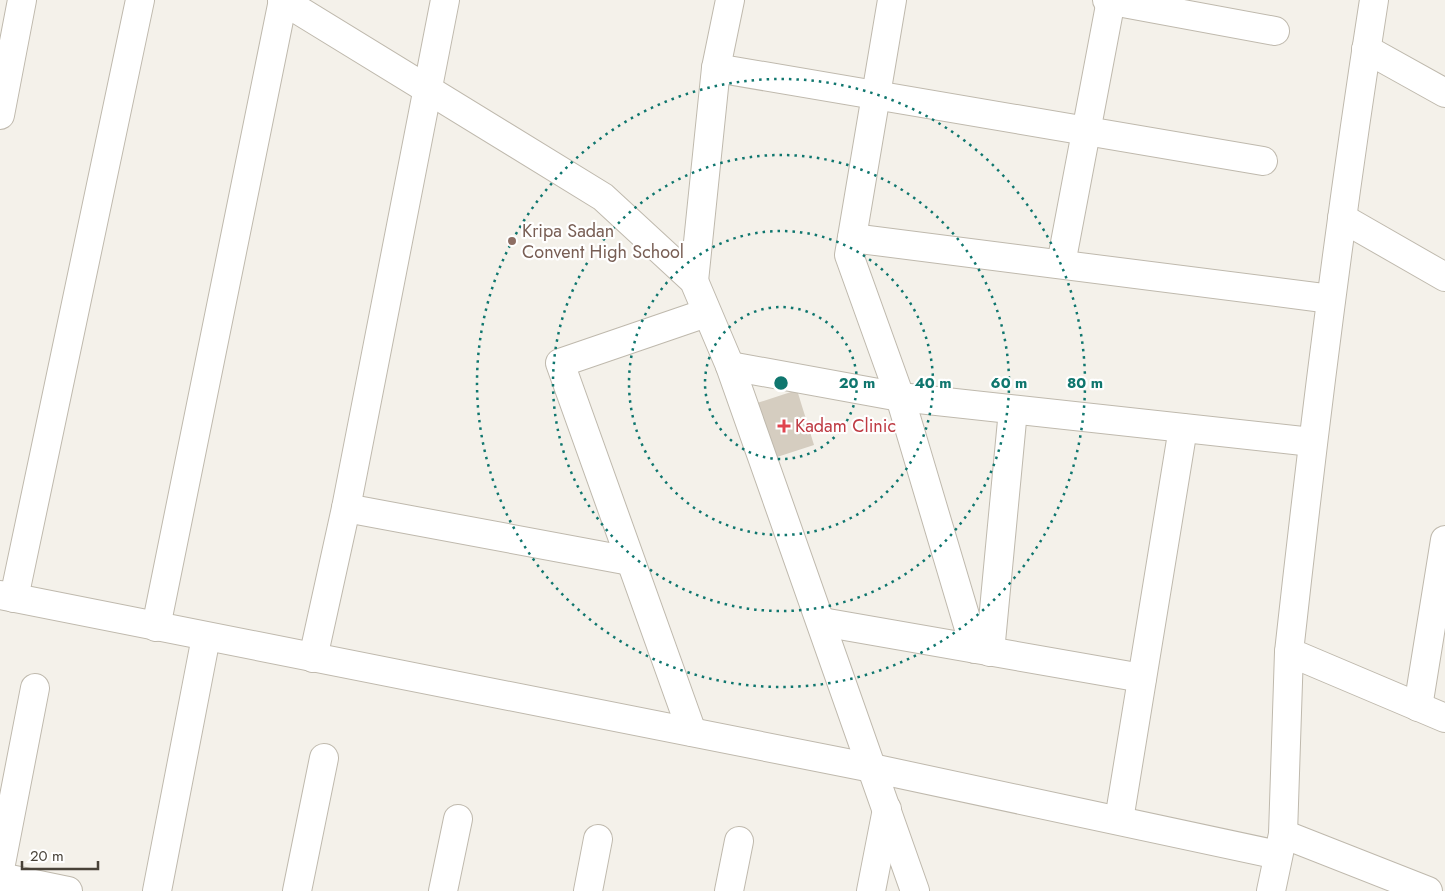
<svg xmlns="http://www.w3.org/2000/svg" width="1445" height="891" font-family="Jost,sans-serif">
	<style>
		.building { fill: #d5cdc0 }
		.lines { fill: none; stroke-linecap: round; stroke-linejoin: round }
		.street-casing { stroke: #bfb9ad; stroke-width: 30 }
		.street { stroke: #fff; stroke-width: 28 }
		.ring { fill: none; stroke: #0f766e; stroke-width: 2.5; stroke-dasharray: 2.5 5 }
		.education-dot { fill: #8d6e63; stroke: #fff; stroke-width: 2 }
		.health-dot { fill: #e0444e; stroke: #fff; stroke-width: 2 }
		.labels { text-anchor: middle; stroke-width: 4.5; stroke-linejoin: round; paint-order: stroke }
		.education-label { font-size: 18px; fill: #785e54; stroke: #fff; text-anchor: start }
		.health-label { font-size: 18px; fill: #be3a42; stroke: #fff; text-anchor: start }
		.centre { fill: #0f766e; stroke: #fff; stroke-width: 2.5 }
		.ring-label { font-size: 15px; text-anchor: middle; font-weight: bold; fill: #0f766e; stroke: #fff; stroke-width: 4.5; stroke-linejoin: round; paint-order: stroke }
	</style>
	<rect width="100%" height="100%" fill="#f4f1ea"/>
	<path class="building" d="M 797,390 L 814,445 L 774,458 L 757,403 Z"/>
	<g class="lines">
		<defs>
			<g id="street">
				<path d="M 282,0 L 603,197 L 694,281 L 730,366 L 915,891"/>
				<path d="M 892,0 L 849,255 L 900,397 L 975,649"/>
				<path d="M 1107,0 L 1275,31"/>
				<path d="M 1374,0 C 1340,217 1313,434 1289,652 L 1445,718"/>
				<path d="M 1366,49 L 1445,93"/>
				<path d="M 716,68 L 1263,161"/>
				<path d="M 0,115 L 22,0"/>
				<path d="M 1342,218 L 1445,277"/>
				<path d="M 852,238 L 1331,299"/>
				<path d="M 1061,264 L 1111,0"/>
				<path d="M 694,281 L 716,68 L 730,0"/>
				<path d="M 730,366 L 900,397 L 1312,442"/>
				<path d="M 346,508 L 630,561"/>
				<path d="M 0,595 L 872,768 L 1278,855"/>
				<path d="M 14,598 L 140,0"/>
				<path d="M 822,622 L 1142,678"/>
				<path d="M 156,627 L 283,0"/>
				<path d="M 990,652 L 1013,410"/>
				<path d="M 313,658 L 346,508 L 445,0"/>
				<path d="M 1418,707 L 1445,540"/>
				<path d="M 692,732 L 560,363 L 706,313"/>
				<path d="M 1119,820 L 1183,428"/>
				<path d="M 1283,834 L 1428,891"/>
				<path d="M 0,869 L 35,688"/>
				<path d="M 0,877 L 68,891"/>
				<path d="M 157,891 L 206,637"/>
				<path d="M 297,891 L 324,758"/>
				<path d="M 443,891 L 458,819"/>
				<path d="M 588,891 L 598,839"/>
				<path d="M 729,891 L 739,841"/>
				<path d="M 871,891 L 887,809"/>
				<path d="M 1271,891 L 1283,834 L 1289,652"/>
			</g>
		</defs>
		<use href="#street" class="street-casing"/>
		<use href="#street" class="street"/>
	</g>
	<g class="ring">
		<circle cx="781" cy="383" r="76"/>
		<circle cx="781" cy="383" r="152"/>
		<circle cx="781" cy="383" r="228"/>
		<circle cx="781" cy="383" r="304"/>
	</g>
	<circle class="education-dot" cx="512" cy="241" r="5"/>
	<path class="health-dot" d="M781.5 418.5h5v5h5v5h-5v5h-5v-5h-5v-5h5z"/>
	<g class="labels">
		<g class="education-label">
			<text x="522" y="237">Kripa Sadan<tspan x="522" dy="21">Convent High School</tspan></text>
		</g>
		<g class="health-label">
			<text x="795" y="432">Kadam Clinic</text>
		</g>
	</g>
	<circle cx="781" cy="383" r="8" class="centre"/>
	<g class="ring-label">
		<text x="857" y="388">20 m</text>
		<text x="933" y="388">40 m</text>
		<text x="1009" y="388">60 m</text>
		<text x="1085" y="388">80 m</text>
	</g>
	<path d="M22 861v8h76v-8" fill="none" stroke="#484238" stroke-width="2.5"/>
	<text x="30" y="861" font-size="15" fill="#484238" stroke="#ffffff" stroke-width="4" paint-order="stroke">20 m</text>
</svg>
